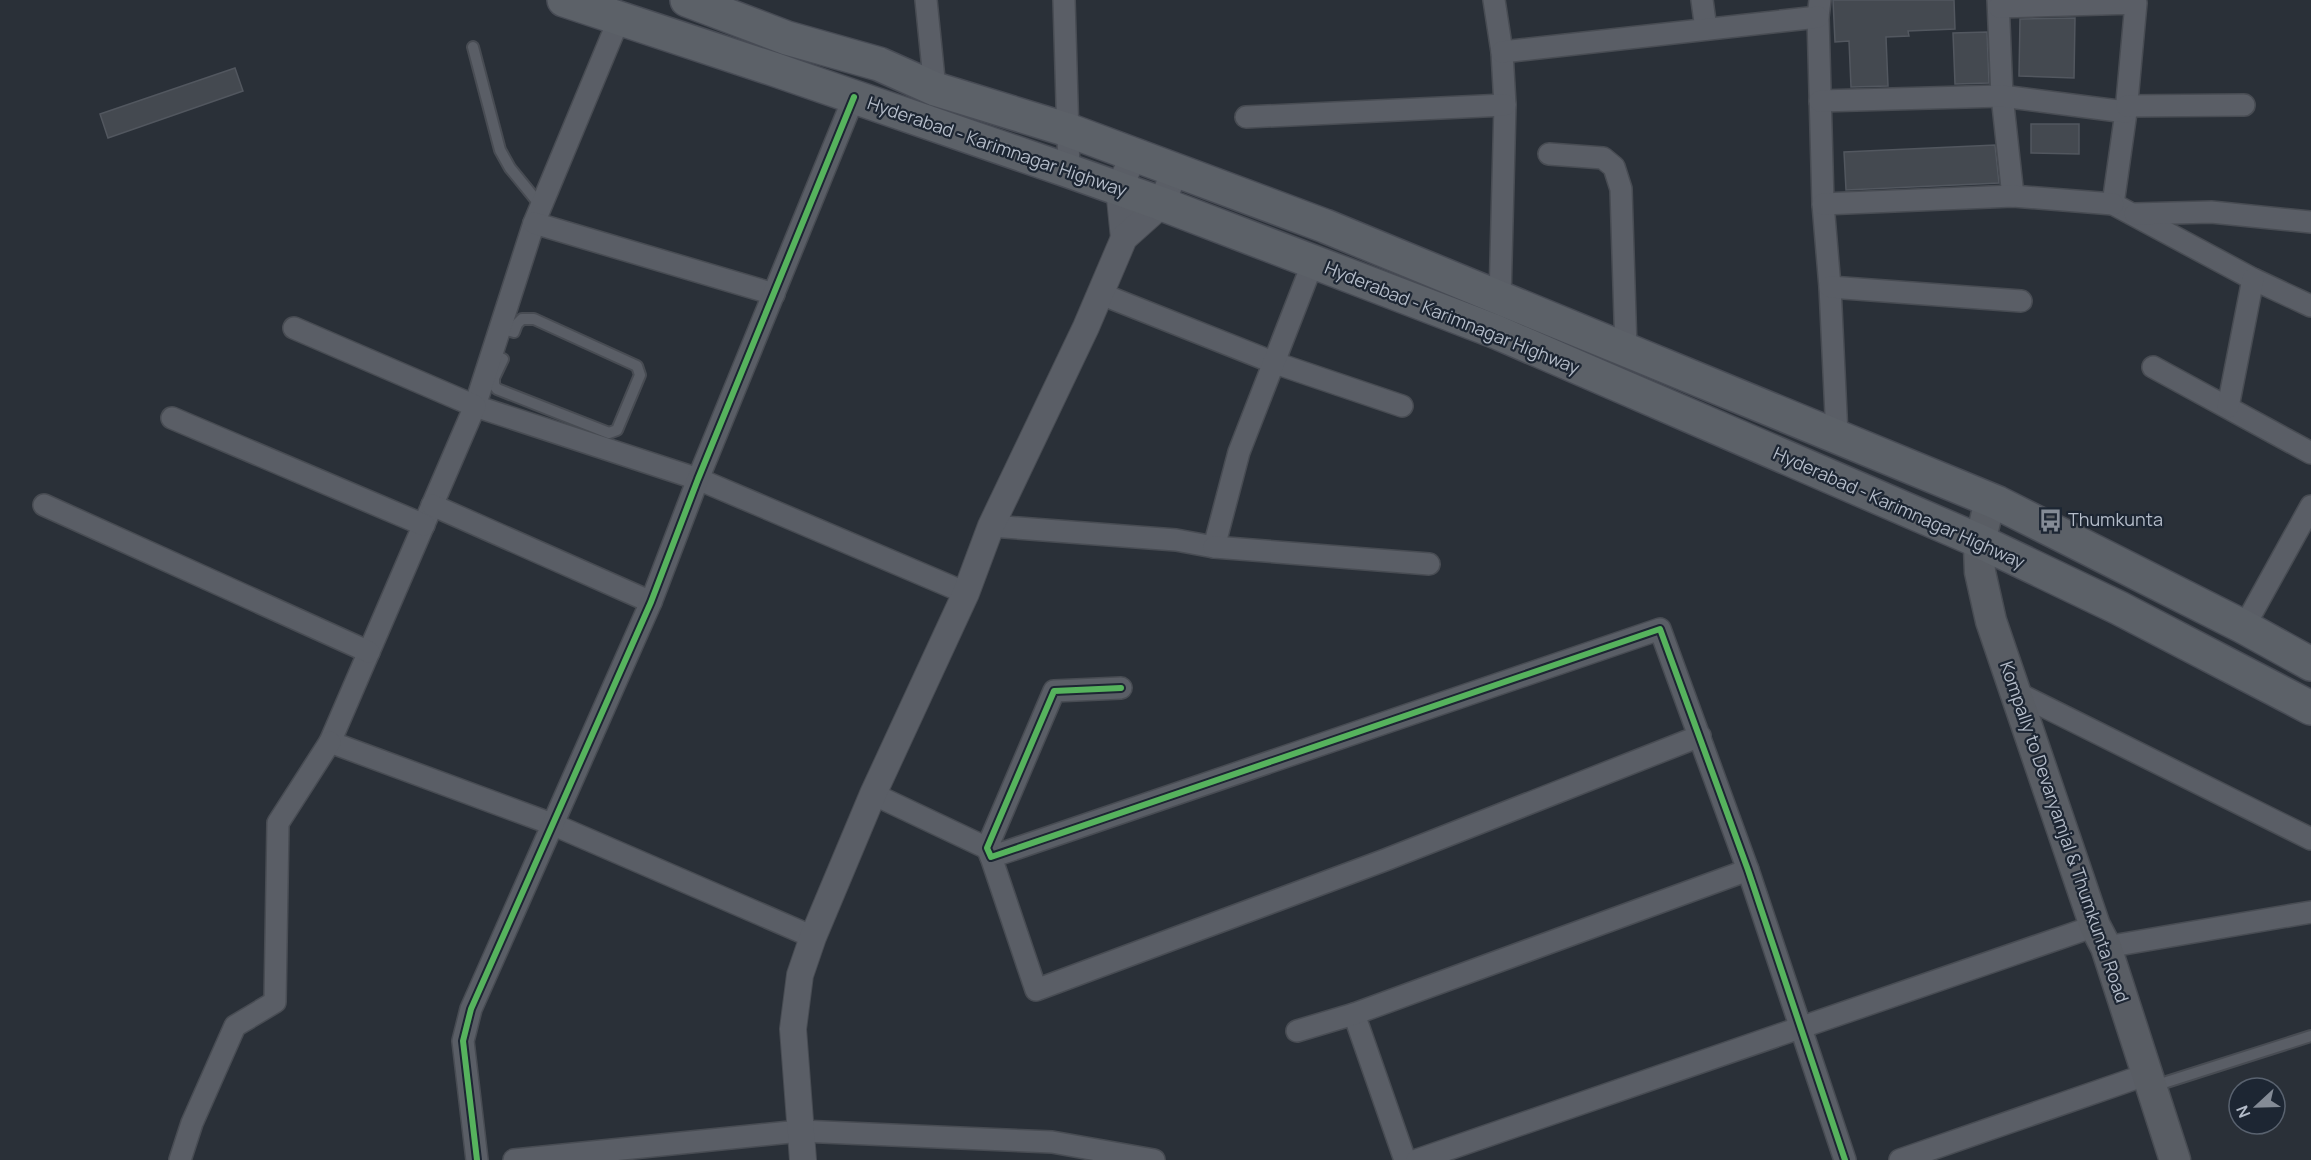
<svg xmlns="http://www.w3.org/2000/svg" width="2311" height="1160" font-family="Manrope,sans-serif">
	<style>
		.building { fill: #444950; stroke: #52575f; stroke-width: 1.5 }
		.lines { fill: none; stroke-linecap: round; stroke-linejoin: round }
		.service-casing { stroke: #484c53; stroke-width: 14 }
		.minor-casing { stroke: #484c53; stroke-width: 24 }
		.tertiary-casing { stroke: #484c53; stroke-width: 28 }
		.secondary-casing { stroke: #484c53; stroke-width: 33 }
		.primary-casing { stroke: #484c55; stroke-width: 36 }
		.service { stroke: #5a5e66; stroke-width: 10 }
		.minor { stroke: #5a5e66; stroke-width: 21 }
		.tertiary { stroke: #5a5e66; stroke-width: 26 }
		.secondary { stroke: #595d64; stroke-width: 30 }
		.primary { stroke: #5c6168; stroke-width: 33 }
		.cycleway-casing { stroke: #1d2633; stroke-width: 10 }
		.cycleway { stroke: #56b35d; stroke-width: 6 }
		.labels { text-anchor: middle; stroke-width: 4.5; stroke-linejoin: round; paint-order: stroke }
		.street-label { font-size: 18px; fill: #b4bcc9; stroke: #1d2633 }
		.poi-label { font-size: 18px; fill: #b4bcc9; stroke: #1d2633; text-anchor: start }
	</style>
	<rect width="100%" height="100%" fill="#2a3038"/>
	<g class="building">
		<path d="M 1833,0 L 1954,0 L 1955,29 L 1908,31 L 1909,36 L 1886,37 L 1888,86 L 1851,87 L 1849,41 L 1835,42 Z"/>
		<path d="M 2075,18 L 2074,78 L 2019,76 L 2020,19 Z"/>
		<path d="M 1987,32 L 1989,83 L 1955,84 L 1953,33 Z"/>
		<path d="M 235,68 L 243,91 L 108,138 L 100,114 Z"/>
		<path d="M 2031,124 L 2079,124 L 2079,154 L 2031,153 Z"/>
		<path d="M 1995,145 L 1999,183 L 1846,190 L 1844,152 Z"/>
	</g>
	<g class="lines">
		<defs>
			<g id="service">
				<path d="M 473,47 L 500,150 L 510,168 L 541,206"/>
				<path d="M 492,354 L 503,359 L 494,378 L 494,385 L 497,389 L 609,433 L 617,430 L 640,375 L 637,366 L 534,319 L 522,319 L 517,324 L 514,332 L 500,328"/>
				<path d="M 2154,1086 L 2311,1036"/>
			</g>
			<g id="minor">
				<path d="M 926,0 L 935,89"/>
				<path d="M 1064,0 L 1069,171"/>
				<path d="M 1494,0 L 1502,52 L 1505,105 L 1500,299"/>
				<path d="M 1702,0 L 1706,29"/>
				<path d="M 1820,0 L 1818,17 L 1823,204 L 1830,287 L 1837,436"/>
				<path d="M 1998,0 L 2002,96 L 2013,196"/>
				<path d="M 1999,7 L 2136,3 L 2126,112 L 2113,204 L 2253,279 L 2311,306"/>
				<path d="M 619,19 L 534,223 L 475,406 L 698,479 L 966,593"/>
				<path d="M 1502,52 L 1818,17"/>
				<path d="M 1820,101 L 2002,96 L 2126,112"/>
				<path d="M 2127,106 L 2244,105"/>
				<path d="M 1246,117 L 1505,105"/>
				<path d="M 1549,154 L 1603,158 L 1614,167 L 1621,189 L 1626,350"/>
				<path d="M 1823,204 L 2013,196 L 2113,204"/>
				<path d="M 2135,214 L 2211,212 L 2311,222"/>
				<path d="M 534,223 L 774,294"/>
				<path d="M 1830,287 L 2021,301"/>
				<path d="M 1101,294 L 1275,363 L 1402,406"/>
				<path d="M 294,328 L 475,406 L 330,742 L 552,824 L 813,937"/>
				<path d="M 2153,367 L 2311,453"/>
				<path d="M 2228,407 L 2253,279"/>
				<path d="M 172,418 L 424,525"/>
				<path d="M 44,505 L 369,652"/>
				<path d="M 432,505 L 651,602"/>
				<path d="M 991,526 L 1176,540 L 1214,547 L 1239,452 L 1313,262"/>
				<path d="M 1214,547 L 1429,564"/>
				<path d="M 2244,627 L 2311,506"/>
				<path d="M 1121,688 L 1054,691 L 987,848 L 991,857 L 1660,629 L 1748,870 L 1845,1160"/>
				<path d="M 2013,691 L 2311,839"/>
				<path d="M 873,794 L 987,848"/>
				<path d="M 991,857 L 1036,990 L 1385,860 L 1700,736"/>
				<path d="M 2106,947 L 2311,912"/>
				<path d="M 1354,1014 L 1405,1160"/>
				<path d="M 1297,1031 L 1354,1014 L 1748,870"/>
				<path d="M 180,1160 L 192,1123 L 235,1026 L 275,1002 L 278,823 L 330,742"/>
				<path d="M 477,1160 L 463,1041 L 471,1009 L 651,602 L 698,479 L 854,97"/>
				<path d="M 514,1160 L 800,1131 L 1052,1142 L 1154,1160"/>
				<path d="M 1417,1160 L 2095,926"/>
				<path d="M 1900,1160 L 2148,1074"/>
			</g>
			<g id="tertiary">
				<path d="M 1124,238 L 1119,189 L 1134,154"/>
				<path d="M 803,1160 L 793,1029 L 800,975 L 813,937 L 873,794 L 966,593 L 991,526 L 1086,327 L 1124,238 L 1162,204 L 1175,169"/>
			</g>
			<path id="secondary" d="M 1990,500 L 1979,547 L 1980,572 L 1991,621 L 2095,926 L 2106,947 L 2175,1160"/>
			<g id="primary">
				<path d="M 564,0 L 776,70 L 1069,171 L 1162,204 L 1494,331 L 1979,541 L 2119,608 L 2311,708"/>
				<path d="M 687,0 L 787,38 L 879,64 L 935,89 L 1068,130 L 1325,226 L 1998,503 L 2244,627 L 2311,664"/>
			</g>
		</defs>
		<use href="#service" class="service-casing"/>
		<use href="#minor" class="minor-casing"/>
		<use href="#tertiary" class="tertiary-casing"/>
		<use href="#secondary" class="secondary-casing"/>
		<use href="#primary" class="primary-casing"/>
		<use href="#service" class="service"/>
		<use href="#minor" class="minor"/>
		<use href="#tertiary" class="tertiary"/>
		<use href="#secondary" class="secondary"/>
		<use href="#primary" class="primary"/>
		<defs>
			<g id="cycleway">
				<path d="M 1121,688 L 1054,691 L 987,848 L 991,857 L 1660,629 L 1748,870 L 1845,1160"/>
				<path d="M 477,1160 L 463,1041 L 471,1009 L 651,602 L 698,479 L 854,97"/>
			</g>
		</defs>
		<use href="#cycleway" class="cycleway-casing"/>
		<use href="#cycleway" class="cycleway"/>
	</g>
	<defs>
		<symbol id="bus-bare" viewBox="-9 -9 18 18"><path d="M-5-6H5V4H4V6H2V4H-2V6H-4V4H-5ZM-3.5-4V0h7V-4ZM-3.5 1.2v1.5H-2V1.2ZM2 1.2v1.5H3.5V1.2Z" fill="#848b96" stroke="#1d2633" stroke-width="2.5" paint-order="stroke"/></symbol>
	</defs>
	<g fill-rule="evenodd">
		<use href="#bus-bare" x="2034" y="504" width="33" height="33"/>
	</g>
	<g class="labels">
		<g class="street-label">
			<text transform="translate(997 147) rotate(19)" y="6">Hyderabad - Karimnagar Highway</text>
			<text transform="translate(1452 318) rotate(22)" y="6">Hyderabad - Karimnagar Highway</text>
			<text transform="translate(1899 508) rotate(24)" y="6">Hyderabad - Karimnagar Highway</text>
			<text transform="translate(2064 832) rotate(71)" y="6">Kompally to Devaryamjal &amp; Thumkunta Road</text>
		</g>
		<g class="poi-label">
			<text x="2068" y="526">Thumkunta</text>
		</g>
	</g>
	<g transform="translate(2257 1106) rotate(248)"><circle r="28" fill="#1d2633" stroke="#59626f" stroke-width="1.5"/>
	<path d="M0-4.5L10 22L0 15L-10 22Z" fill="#848b96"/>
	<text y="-9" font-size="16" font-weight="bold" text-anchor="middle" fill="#b4bcc9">N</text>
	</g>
</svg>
